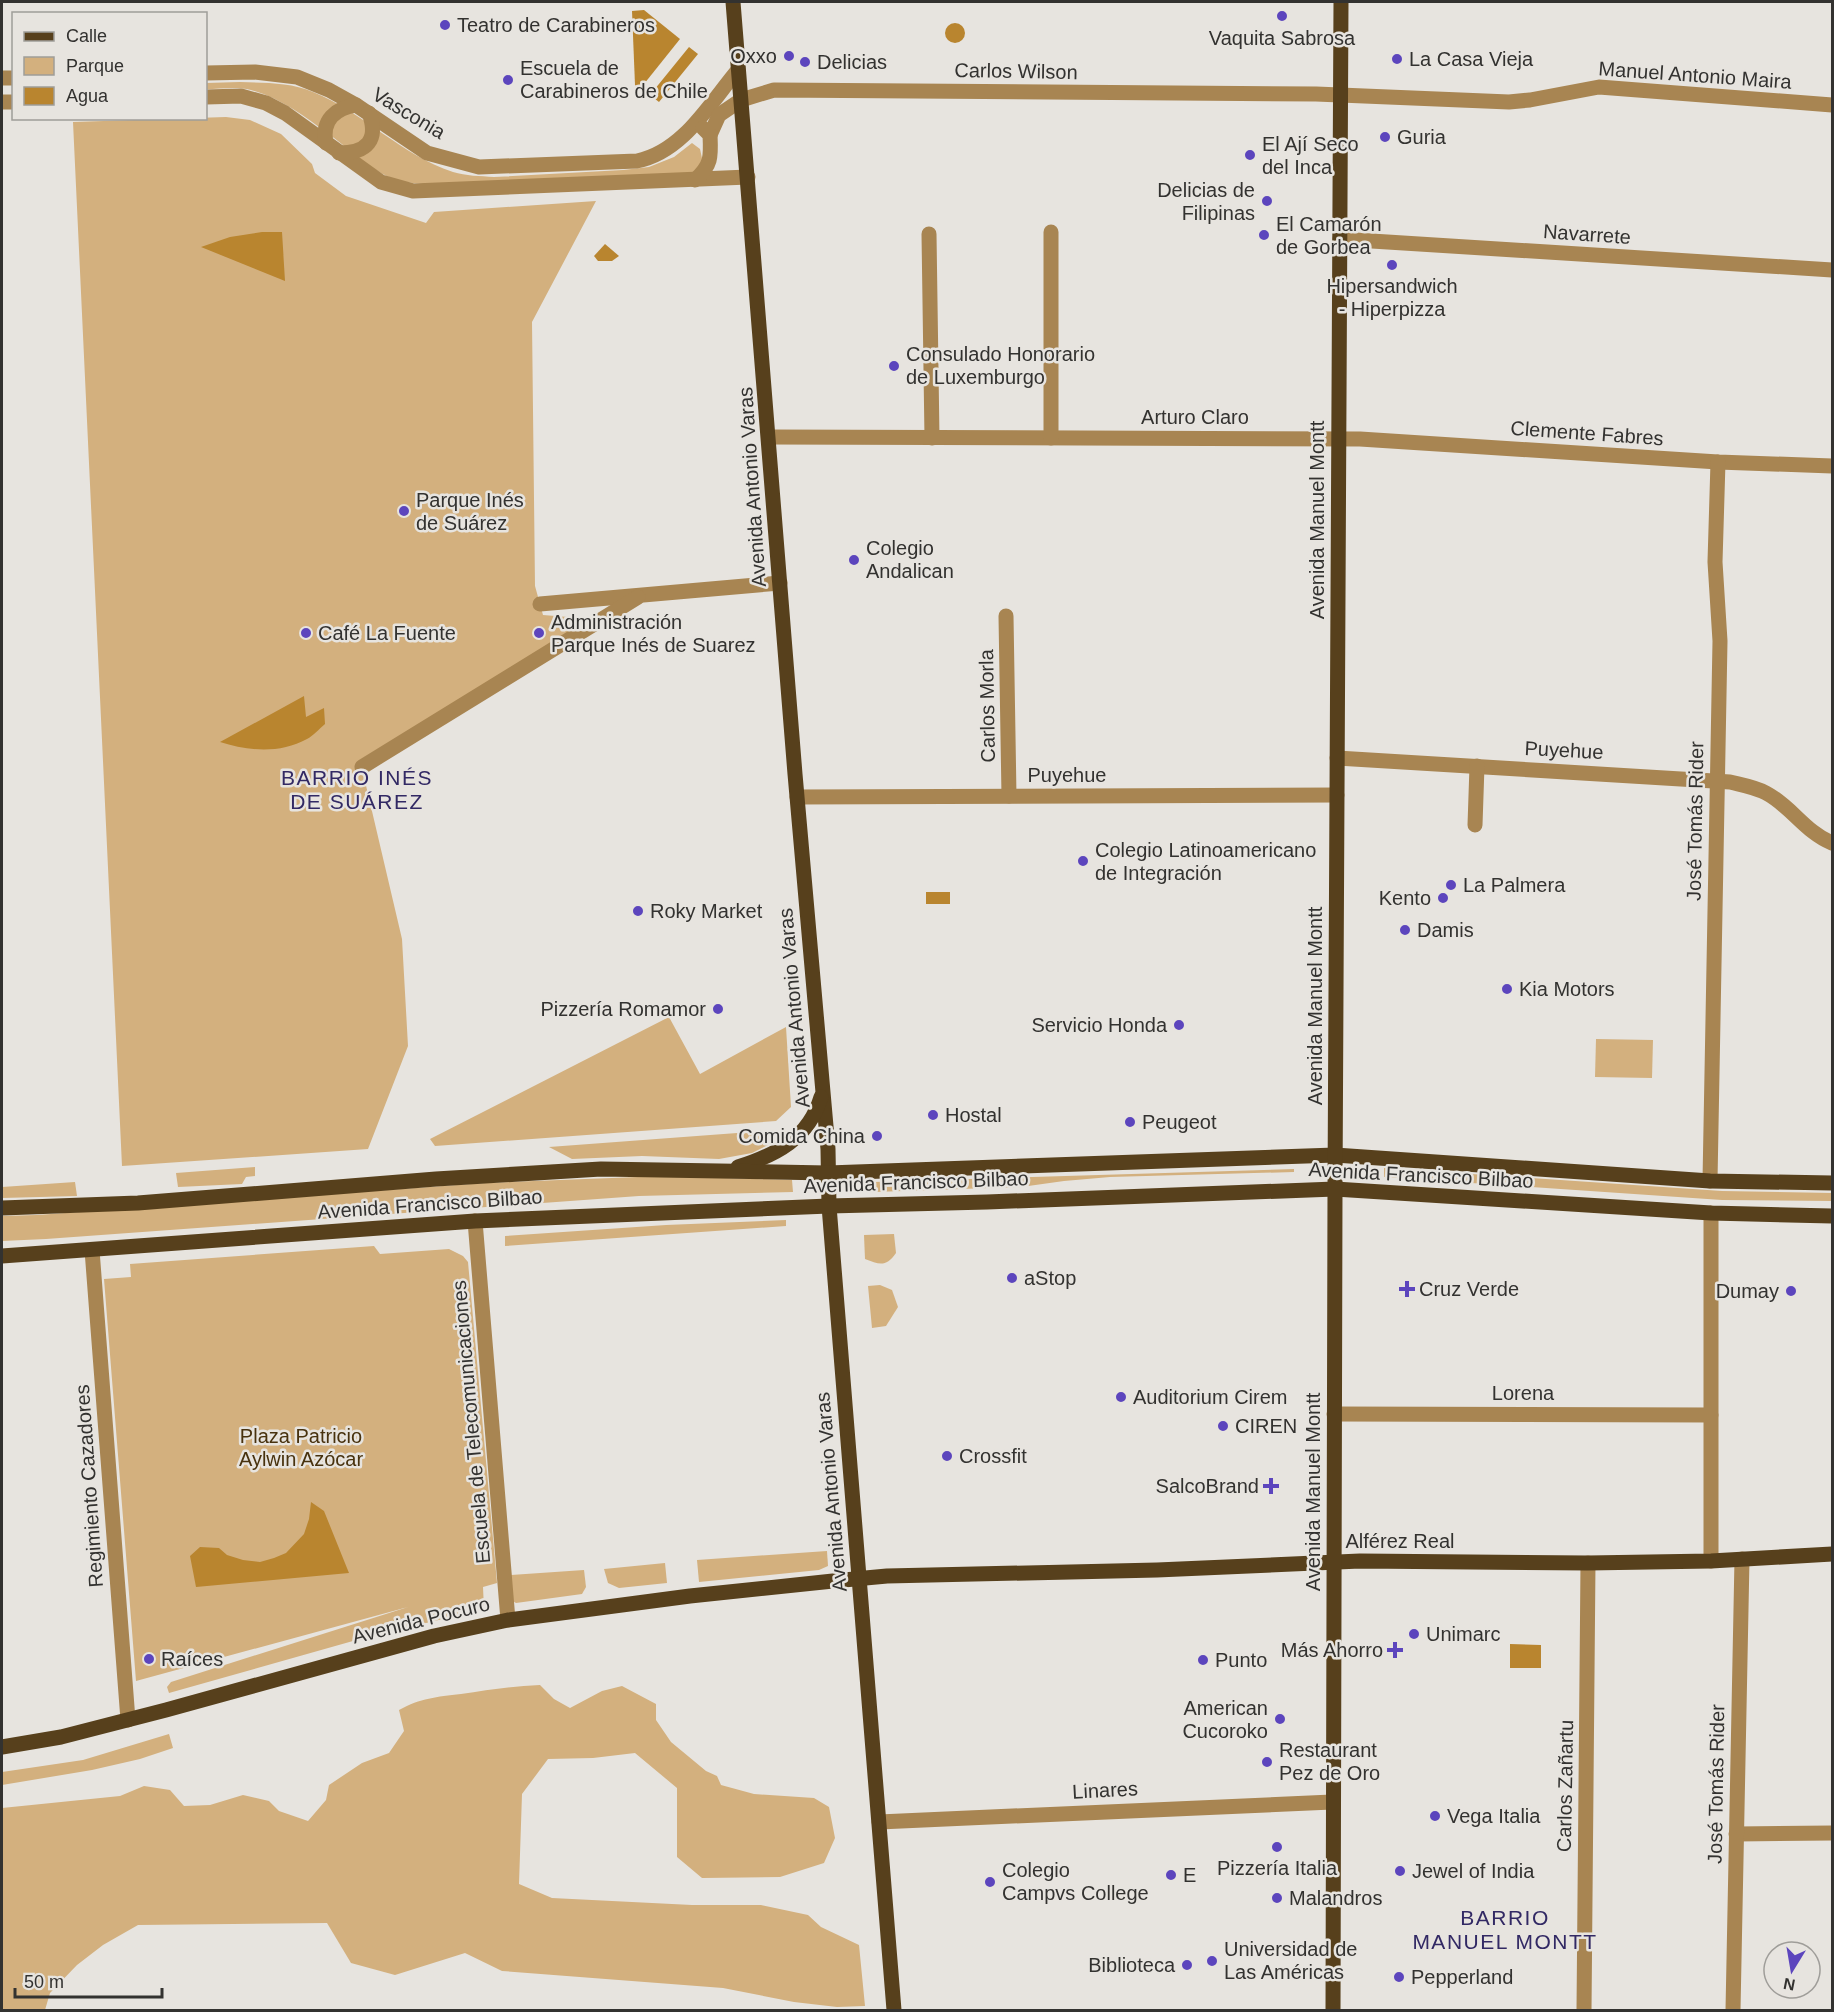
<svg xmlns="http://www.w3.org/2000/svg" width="1834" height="2012" font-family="Arial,sans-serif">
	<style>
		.green { fill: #d3b07e }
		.water { fill: #b9852f }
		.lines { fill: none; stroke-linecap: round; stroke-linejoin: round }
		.minor { stroke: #a88552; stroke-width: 15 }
		.major { stroke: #57401c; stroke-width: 15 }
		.poi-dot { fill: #5c45bd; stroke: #e7e4df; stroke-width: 2 }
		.labels { text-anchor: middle; stroke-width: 5; stroke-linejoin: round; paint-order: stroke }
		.poi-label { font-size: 20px; fill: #333230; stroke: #e7e4df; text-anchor: start }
		.street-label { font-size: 20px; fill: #333230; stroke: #e7e4df }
		.park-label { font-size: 20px; fill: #48320e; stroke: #e7e4df }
		.neighbourhood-label { font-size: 21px; letter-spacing: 1.5px; fill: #322964; stroke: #e7e4df }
	</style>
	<rect width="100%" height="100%" fill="#e7e4df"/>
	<g class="green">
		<path d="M 240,82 C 265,83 290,82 313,92 C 363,112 401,155 453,172 C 466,176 480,176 494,177 L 623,170 L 649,167 L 674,157 L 692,143 L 700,149 L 703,163 L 694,175 L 423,184 C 412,183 402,182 391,178 C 367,168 349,148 327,133 C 304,116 280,98 251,90 C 237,86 220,89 206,89 L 206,83 Z"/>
		<path d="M 226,117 L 250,120 L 281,134 L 312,164 L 315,173 L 346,196 L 426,223 L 434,212 L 596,201 L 532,322 L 535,586 L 543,615 L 593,619 L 360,760 L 402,939 L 408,1046 L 368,1149 L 122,1166 L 73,122 Z"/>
		<path d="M 669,1017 L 700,1074 L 786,1027 L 791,1107 L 776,1121 L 435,1146 L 430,1139 Z"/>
		<path d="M 1596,1039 L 1653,1040 L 1652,1078 L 1595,1077 Z"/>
		<path d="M 776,1130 L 780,1139 L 752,1153 L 719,1159 L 642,1156 L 572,1159 L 549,1147 Z"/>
		<path d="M 255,1167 L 255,1176 L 246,1177 L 242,1184 L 178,1187 L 176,1173 Z"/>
		<path d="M 1384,1168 L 1722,1191 L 1832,1193 L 1832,1201 L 1722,1200 L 1384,1177 Z"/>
		<path d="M 1294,1169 L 1294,1172 L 1110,1177 L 1064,1181 L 1021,1187 L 874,1192 L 874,1182 Z"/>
		<path d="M 663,1176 L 792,1180 L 793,1192 L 639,1196 L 46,1239 L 2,1241 L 2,1216 L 37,1215 L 485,1183 Z"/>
		<path d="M 75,1182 L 77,1196 L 2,1198 L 2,1187 Z"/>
		<path d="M 786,1220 L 786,1226 L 505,1246 L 505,1236 L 666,1225 Z"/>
		<path d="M 894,1234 L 896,1253 C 886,1267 880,1265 865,1259 L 864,1235 Z"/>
		<path d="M 374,1246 L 380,1254 L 449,1249 L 463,1256 L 468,1262 L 497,1583 L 483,1587 L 484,1609 L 360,1639 L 169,1693 L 167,1687 L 171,1682 L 408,1607 L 136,1681 L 104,1279 L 131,1277 L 130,1264 Z"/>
		<path d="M 880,1285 L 892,1290 L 898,1307 L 886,1326 L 872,1328 L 868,1286 Z"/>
		<path d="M 827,1551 L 828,1566 L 819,1570 L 699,1582 L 697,1560 Z"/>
		<path d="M 665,1563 L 667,1583 L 619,1588 L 608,1583 L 604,1569 Z"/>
		<path d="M 584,1570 L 586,1587 L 582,1594 L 516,1603 L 511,1600 L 511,1575 Z"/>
		<path d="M 540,1685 L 554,1699 L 570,1708 L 602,1691 L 622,1686 L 656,1704 L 656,1720 L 671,1742 L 706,1771 L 717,1776 L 721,1785 L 754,1794 L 814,1798 L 829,1807 L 835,1838 L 824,1863 L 780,1877 L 702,1878 L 677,1857 L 677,1788 L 635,1753 L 593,1758 L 548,1759 L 522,1794 L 519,1884 L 552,1898 L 692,1905 L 761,1905 L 808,1915 L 821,1927 L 859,1945 L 865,2006 L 837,2007 L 794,2002 L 723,1988 L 502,1971 L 465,1953 L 395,1975 L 351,1963 L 327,1923 L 138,1925 L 103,1945 L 77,1965 L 50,1993 L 45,2010 L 2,2010 L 2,1808 L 120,1796 L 144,1786 L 170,1790 L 184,1806 L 210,1805 L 243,1795 L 269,1801 L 279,1811 L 308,1821 L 326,1800 L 329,1785 L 362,1763 L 389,1753 L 404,1731 L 399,1710 C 421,1698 436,1697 461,1694 C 488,1690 513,1686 540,1685 Z"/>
		<path d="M 169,1734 L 173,1748 L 140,1759 L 92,1770 L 2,1785 L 2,1772 L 83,1760 Z"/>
	</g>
	<g class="water">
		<path d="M 644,10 L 680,39 L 640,89 L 635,85 L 632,11 Z"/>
		<circle cx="955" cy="33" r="10"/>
		<path d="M 689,47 L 698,54 L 659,102 L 650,95 Z"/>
		<path d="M 262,232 L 282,232 L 285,281 L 201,247 L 230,237 Z"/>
		<path d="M 605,244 L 619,256 L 612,261 L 598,261 L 594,256 Z"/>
		<path d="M 304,696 L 306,717 L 324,708 L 325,724 C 319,729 313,736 307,739 C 280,754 248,751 220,742 Z"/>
		<rect x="926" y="892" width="24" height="12"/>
		<path d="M 311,1502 L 324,1511 L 349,1573 L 196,1587 L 190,1556 L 200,1547 L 219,1548 L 227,1555 L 243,1560 L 260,1562 L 274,1558 L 286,1553 L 304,1534 L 309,1519 Z"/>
		<path d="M 1510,1644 L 1541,1645 L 1541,1668 L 1510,1668 Z"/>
	</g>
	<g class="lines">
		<g class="minor">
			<path d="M 206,73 L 255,72 L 297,77 L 329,90 L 356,105 L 427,153 L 479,167 L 637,161 C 683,152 710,103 738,70"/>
			<path d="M 2,78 L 14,78"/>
			<path d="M 206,97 L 241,96 L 266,103 L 285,113 L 381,182 L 413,191 L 748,177"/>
			<path d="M 2,102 L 14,102"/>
			<path d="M 710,135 L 719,115 L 741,100 L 774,90 L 1316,94 L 1509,102 L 1530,100 L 1599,87 L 1832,105"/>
			<path d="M 326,143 C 321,120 336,108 356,105"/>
			<path d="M 339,153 C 367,153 379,140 369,113"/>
			<path d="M 695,180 C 712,165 711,156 710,135 L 703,128"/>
			<path d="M 929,234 L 932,438"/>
			<path d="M 1340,239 L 1832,270"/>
			<path d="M 769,437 L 1360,439 L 1718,462 L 1832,466"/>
			<path d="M 1051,438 L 1051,232"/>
			<path d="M 540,604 L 780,583"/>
			<path d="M 1006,616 L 1009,796"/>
			<path d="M 1337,758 L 1730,782 C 1742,785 1755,787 1766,793 C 1791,806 1805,832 1832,843"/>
			<path d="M 362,767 L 638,597"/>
			<path d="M 797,797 L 1337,795"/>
			<path d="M 1475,825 L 1477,766"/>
			<path d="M 1710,1181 L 1720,641 L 1715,562 L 1718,462"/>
			<path d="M 475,1221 L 508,1620"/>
			<path d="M 92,1250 L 128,1720"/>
			<path d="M 1334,1414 L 1711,1415"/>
			<path d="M 1711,1561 L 1711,1213"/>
			<path d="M 879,1822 L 1332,1802"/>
			<path d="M 1736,1834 L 1832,1833"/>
			<path d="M 1584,2010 L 1588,1563"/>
			<path d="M 1733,2010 L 1742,1559"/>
		</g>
		<g class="major">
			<path d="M 733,2 L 795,774 L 828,1149 L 829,1206 L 894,2010"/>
			<path d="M 738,1167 C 776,1155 809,1138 821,1097"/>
			<path d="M 2,1208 L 138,1203 L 436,1179 L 601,1169 L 828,1173 L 1335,1155 L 1710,1181 L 1832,1183"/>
			<path d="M 2,1256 L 475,1221 L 829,1206 L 987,1202 L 1335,1189 L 1711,1213 L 1832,1216"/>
			<path d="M 2,1747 L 61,1737 L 166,1710 L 434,1636 L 508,1620 L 690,1596 L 833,1581 L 887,1576 L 1157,1570 L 1360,1561 L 1588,1563 L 1711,1561 L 1832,1554"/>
			<path d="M 1333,2010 L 1335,1189 L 1341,2"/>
		</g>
	</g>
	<g class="poi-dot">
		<circle cx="1282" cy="16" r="6"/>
		<circle cx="445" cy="25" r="6"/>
		<circle cx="789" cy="56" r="6"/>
		<circle cx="1397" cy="59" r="6"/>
		<circle cx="805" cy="62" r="6"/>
		<circle cx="508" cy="80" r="6"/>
		<circle cx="1385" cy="137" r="6"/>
		<circle cx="1250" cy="155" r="6"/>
		<circle cx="1267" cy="201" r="6"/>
		<circle cx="1264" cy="235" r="6"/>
		<circle cx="1392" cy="265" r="6"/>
		<circle cx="894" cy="366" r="6"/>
		<circle cx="404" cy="511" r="6"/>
		<circle cx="854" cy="560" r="6"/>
		<circle cx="306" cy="633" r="6"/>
		<circle cx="539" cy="633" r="6"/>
		<circle cx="1083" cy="861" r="6"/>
		<circle cx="1451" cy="885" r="6"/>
		<circle cx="1443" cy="898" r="6"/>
		<circle cx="638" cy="911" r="6"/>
		<circle cx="1405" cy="930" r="6"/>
		<circle cx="1507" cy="989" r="6"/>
		<circle cx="718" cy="1009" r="6"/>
		<circle cx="1179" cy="1025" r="6"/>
		<circle cx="933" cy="1115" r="6"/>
		<circle cx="1130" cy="1122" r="6"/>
		<circle cx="877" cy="1136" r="6"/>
		<circle cx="1012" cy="1278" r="6"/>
		<path d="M1404 1280h6v6h6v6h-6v6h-6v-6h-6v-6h6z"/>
		<circle cx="1791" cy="1291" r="6"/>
		<circle cx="1121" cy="1397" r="6"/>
		<circle cx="1223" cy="1426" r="6"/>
		<circle cx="947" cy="1456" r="6"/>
		<path d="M1268 1477h6v6h6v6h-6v6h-6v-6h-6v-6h6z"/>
		<circle cx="1414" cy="1634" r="6"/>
		<path d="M1392 1641h6v6h6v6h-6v6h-6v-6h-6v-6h6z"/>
		<circle cx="149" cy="1659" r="6"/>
		<circle cx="1203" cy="1660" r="6"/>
		<circle cx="1280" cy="1719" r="6"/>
		<circle cx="1267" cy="1762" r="6"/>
		<circle cx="1435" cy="1816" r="6"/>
		<circle cx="1277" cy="1847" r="6"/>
		<circle cx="1400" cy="1871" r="6"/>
		<circle cx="1171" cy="1875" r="6"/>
		<circle cx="990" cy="1882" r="6"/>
		<circle cx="1277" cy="1898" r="6"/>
		<circle cx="1212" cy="1961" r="6"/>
		<circle cx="1187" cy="1965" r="6"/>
		<circle cx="1399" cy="1977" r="6"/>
	</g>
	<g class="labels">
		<g class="poi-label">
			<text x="457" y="32">Teatro de Carabineros</text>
			<text x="1282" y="45" text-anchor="middle">Vaquita Sabrosa</text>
			<text x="777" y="63" text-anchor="end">Oxxo</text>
			<text x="1409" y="66">La Casa Vieja</text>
			<text x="817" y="69">Delicias</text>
			<text x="520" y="75">Escuela de<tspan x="520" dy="23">Carabineros de Chile</tspan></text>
			<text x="1397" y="144">Guria</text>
			<text x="1262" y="151">El Ají Seco<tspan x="1262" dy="23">del Inca</tspan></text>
			<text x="1255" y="197" text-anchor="end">Delicias de<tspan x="1255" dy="23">Filipinas</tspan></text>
			<text x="1276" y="231">El Camarón<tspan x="1276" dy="23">de Gorbea</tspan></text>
			<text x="1392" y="293" text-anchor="middle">Hipersandwich<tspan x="1392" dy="23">- Hiperpizza</tspan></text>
			<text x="906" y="361">Consulado Honorario<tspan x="906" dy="23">de Luxemburgo</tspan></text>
			<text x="416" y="507">Parque Inés<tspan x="416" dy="23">de Suárez</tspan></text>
			<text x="866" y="555">Colegio<tspan x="866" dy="23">Andalican</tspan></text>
			<text x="551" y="629">Administración<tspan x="551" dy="23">Parque Inés de Suarez</tspan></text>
			<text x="318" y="640">Café La Fuente</text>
			<text x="1095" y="857">Colegio Latinoamericano<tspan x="1095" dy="23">de Integración</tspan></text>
			<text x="1463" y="892">La Palmera</text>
			<text x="1431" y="905" text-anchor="end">Kento</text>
			<text x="650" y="918">Roky Market</text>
			<text x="1417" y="937">Damis</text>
			<text x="1519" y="996">Kia Motors</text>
			<text x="706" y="1016" text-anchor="end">Pizzería Romamor</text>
			<text x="1167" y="1032" text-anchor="end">Servicio Honda</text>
			<text x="945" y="1122">Hostal</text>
			<text x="1142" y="1129">Peugeot</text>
			<text x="865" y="1143" text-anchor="end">Comida China</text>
			<text x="1024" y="1285">aStop</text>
			<text x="1419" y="1296">Cruz Verde</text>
			<text x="1779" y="1298" text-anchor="end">Dumay</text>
			<text x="1133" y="1404">Auditorium Cirem</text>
			<text x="1235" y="1433">CIREN</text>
			<text x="959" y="1463">Crossfit</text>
			<text x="1259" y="1493" text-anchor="end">SalcoBrand</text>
			<text x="1426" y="1641">Unimarc</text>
			<text x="1383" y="1657" text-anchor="end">Más Ahorro</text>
			<text x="161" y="1666">Raíces</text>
			<text x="1215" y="1667">Punto</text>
			<text x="1268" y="1715" text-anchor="end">American<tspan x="1268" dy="23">Cucoroko</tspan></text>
			<text x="1279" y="1757">Restaurant<tspan x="1279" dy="23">Pez de Oro</tspan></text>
			<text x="1447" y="1823">Vega Italia</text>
			<text x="1277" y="1875" text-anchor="middle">Pizzería Italia</text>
			<text x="1002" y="1877">Colegio<tspan x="1002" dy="23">Campvs College</tspan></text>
			<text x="1412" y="1878">Jewel of India</text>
			<text x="1183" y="1882">E</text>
			<text x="1289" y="1905">Malandros</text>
			<text x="1224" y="1956">Universidad de<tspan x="1224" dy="23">Las Américas</tspan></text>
			<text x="1175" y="1972" text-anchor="end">Biblioteca</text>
			<text x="1411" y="1984">Pepperland</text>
		</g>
		<g class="street-label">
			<text transform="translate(1016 71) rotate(1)" y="7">Carlos Wilson</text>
			<text transform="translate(1695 75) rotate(4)" y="7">Manuel Antonio Maira</text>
			<text transform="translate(409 113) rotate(31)" y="7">Vasconia</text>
			<text transform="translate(1587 234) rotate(4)" y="7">Navarrete</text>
			<text x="1195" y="424">Arturo Claro</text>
			<text transform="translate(1587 433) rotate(4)" y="7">Clemente Fabres</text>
			<text transform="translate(752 487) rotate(-94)" y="7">Avenida Antonio Varas</text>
			<text transform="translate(1317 520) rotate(-90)" y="7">Avenida Manuel Montt</text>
			<text transform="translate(987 706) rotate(-91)" y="7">Carlos Morla</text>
			<text transform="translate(1564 750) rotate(3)" y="7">Puyehue</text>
			<text x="1067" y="782">Puyehue</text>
			<text transform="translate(1695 821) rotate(-89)" y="7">José Tomás Rider</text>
			<text transform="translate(1315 1006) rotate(-90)" y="7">Avenida Manuel Montt</text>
			<text transform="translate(794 1008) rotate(-95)" y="7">Avenida Antonio Varas</text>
			<text transform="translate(1421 1175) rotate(3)" y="7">Avenida Francisco Bilbao</text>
			<text transform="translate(916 1182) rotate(-2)" y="7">Avenida Francisco Bilbao</text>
			<text transform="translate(430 1204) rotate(-4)" y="7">Avenida Francisco Bilbao</text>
			<text x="1523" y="1400">Lorena</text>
			<text transform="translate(471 1422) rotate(-95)" y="7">Escuela de Telecomunicaciones</text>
			<text transform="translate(89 1486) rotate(-94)" y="7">Regimiento Cazadores</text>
			<text transform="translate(831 1492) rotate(-95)" y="7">Avenida Antonio Varas</text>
			<text transform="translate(1313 1492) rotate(-90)" y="7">Avenida Manuel Montt</text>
			<text x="1400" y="1548">Alférez Real</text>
			<text transform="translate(421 1620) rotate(-14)" y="7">Avenida Pocuro</text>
			<text transform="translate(1716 1784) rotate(-89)" y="7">José Tomás Rider</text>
			<text transform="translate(1565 1786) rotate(-89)" y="7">Carlos Zañartu</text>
			<text transform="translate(1105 1790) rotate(-3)" y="7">Linares</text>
		</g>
		<g class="park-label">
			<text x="301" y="1443">Plaza Patricio<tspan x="301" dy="23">Aylwin Azócar</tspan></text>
		</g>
		<g class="neighbourhood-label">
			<text x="357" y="785">BARRIO INÉS<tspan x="357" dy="24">DE SUÁREZ</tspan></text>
			<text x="1505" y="1925">BARRIO<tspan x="1505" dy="24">MANUEL MONTT</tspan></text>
		</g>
	</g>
	<rect width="1834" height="2012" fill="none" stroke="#333230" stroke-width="6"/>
	<rect x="12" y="12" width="195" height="108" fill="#e7e4df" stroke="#9f9d99" stroke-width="1.5"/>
	<rect x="24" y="32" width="30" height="9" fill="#57401c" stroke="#9f9d99" stroke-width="1.5"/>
	<text x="66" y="42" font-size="18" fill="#333230">Calle</text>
	<rect x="24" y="57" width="30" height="18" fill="#d3b07e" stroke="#9f9d99" stroke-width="1.5"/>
	<text x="66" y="72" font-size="18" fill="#333230">Parque</text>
	<rect x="24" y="87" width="30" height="18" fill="#b9852f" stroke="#9f9d99" stroke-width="1.5"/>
	<text x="66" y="102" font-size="18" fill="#333230">Agua</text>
	<g transform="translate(1792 1970) rotate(191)"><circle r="28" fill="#e7e4df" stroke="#9f9d99" stroke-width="1.5"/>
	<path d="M0-4.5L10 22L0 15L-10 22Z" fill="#5c45bd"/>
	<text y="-9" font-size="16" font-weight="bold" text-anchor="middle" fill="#333230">N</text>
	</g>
	<path d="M15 1988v9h147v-9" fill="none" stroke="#333230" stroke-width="3"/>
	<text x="24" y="1988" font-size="18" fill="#333230" stroke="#e7e4df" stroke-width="4.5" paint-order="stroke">50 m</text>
</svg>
